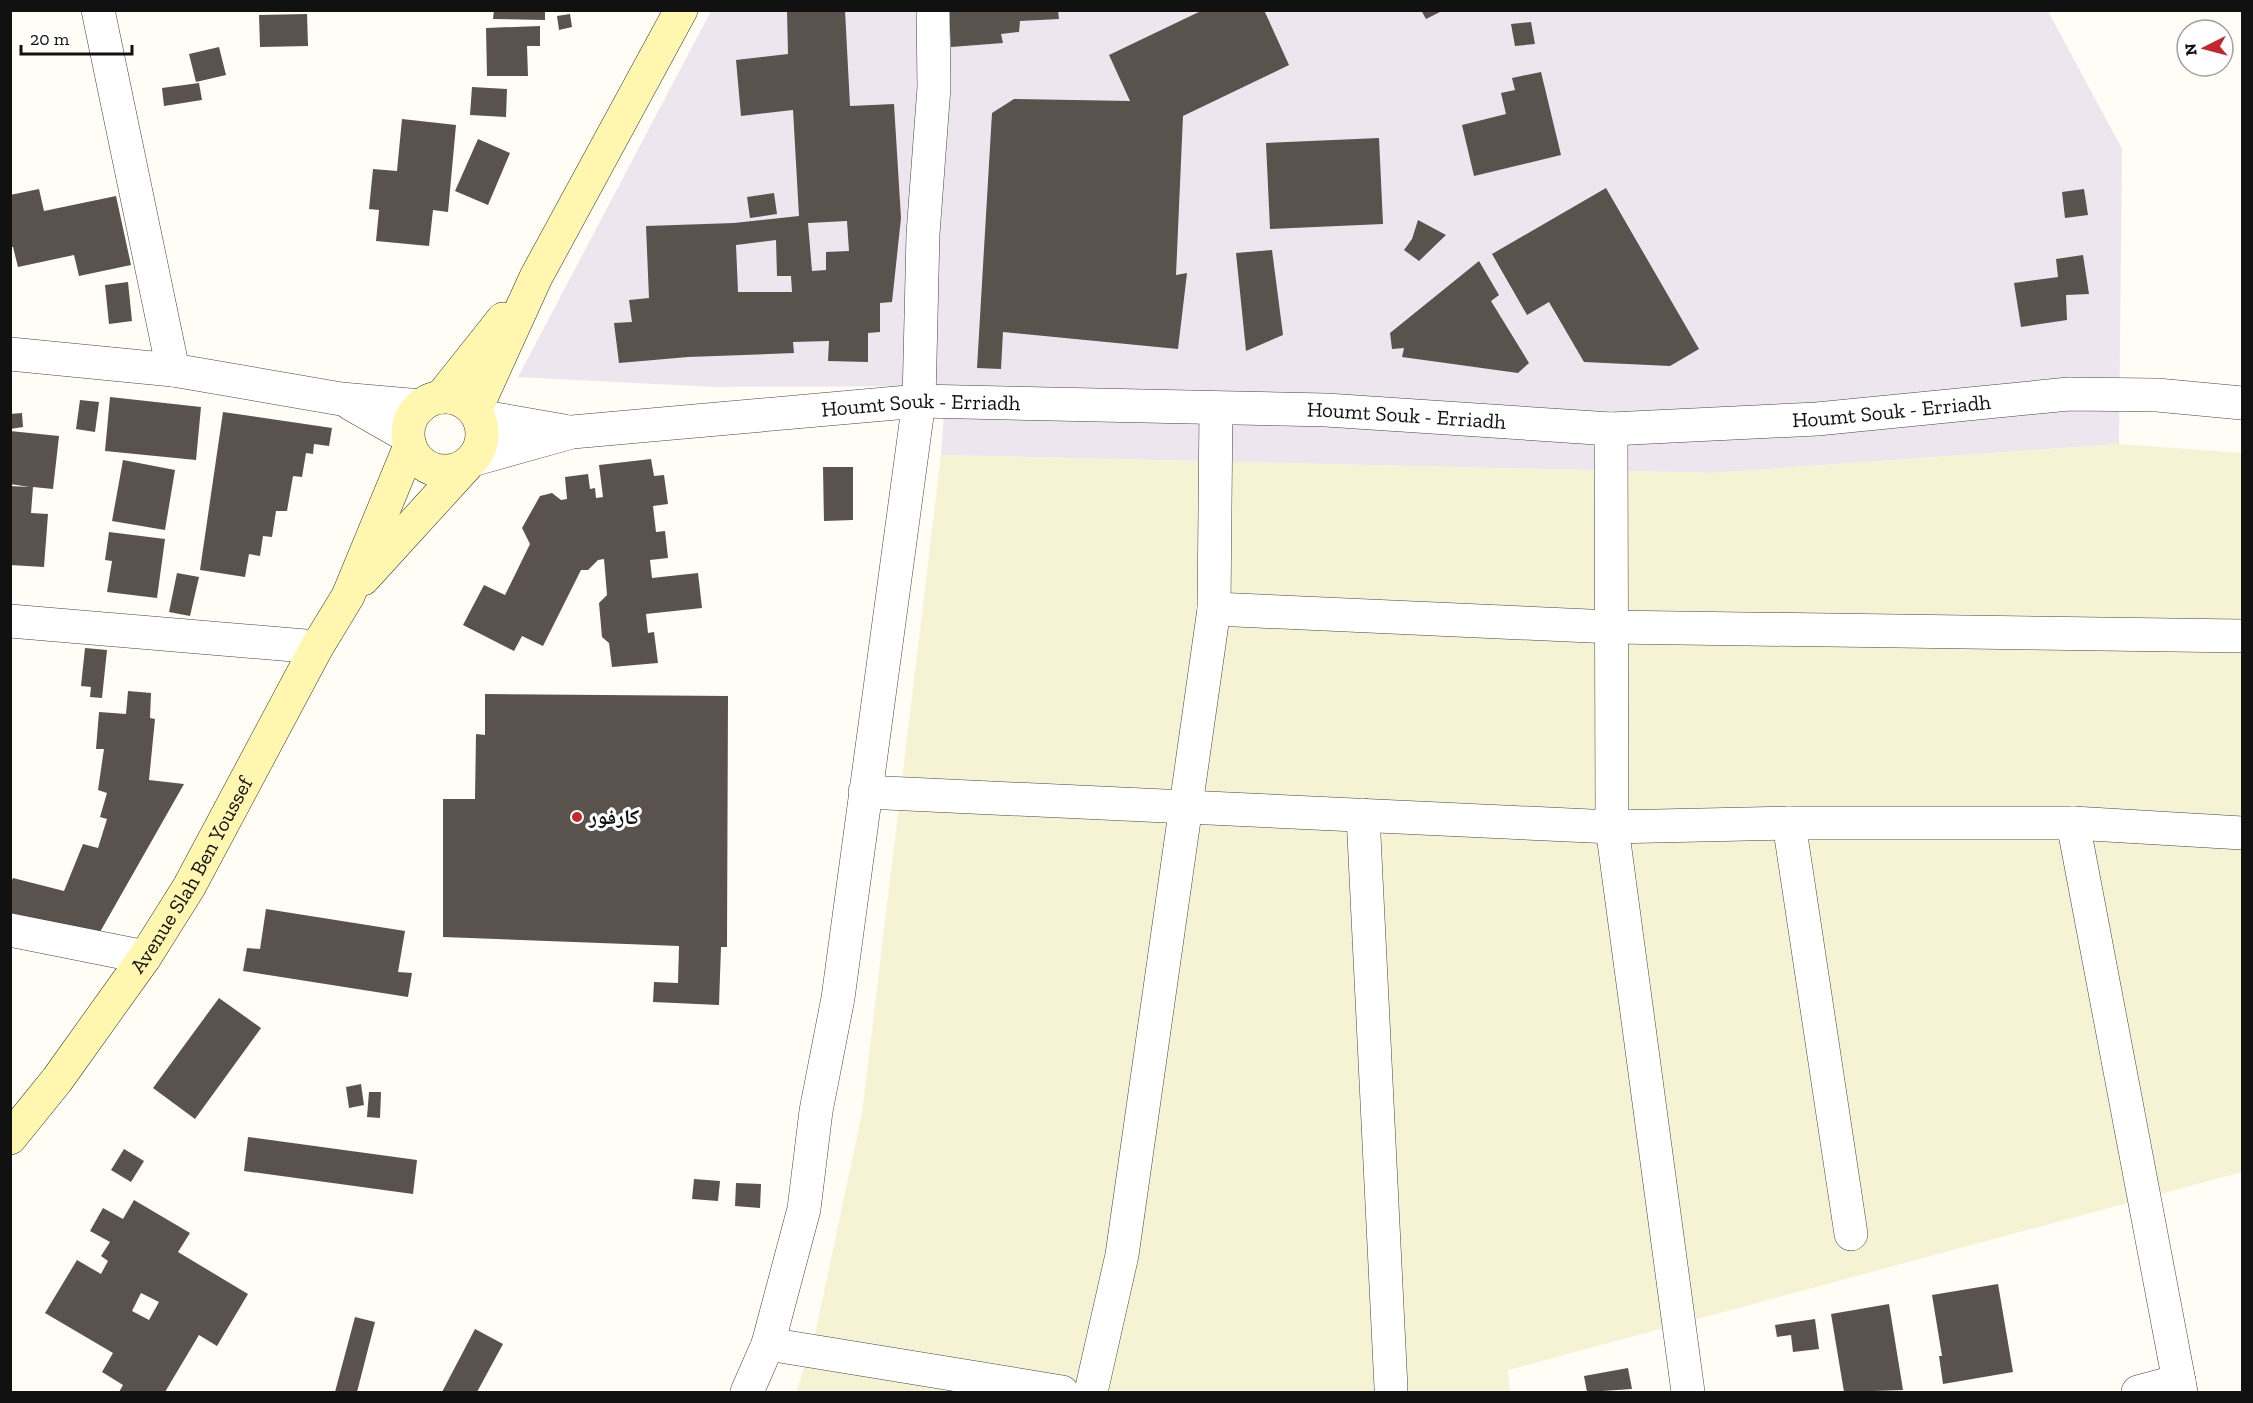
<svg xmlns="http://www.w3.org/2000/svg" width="2253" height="1403" font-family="'Zilla Slab','Noto Naskh Arabic',serif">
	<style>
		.industrial { fill: #eee6ef }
		.farmland { fill: #f6f3d4 }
		.building { fill: #5a524d; fill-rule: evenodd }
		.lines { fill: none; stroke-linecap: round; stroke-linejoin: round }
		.minor-casing { stroke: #444; stroke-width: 34 }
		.tertiary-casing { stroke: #444; stroke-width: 34 }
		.secondary-casing { stroke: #333; stroke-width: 34 }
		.minor { stroke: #fff; stroke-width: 33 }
		.tertiary { stroke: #fff; stroke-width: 33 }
		.secondary { stroke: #fff6b0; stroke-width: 33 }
		.poi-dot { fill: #c4262e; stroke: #fff; stroke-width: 2 }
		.labels { text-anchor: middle; stroke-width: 6; stroke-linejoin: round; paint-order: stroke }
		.street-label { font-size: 21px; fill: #111; stroke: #fff }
		.poi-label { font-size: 21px; font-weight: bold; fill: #111; stroke: #fff; text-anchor: start }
	</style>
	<rect width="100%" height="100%" fill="#fffdf5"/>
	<path class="industrial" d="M 711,11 L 2048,11 L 2122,149 L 2119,444 L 1712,473 L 941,455 L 946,386 L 714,387 L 518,377 Z"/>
	<path class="farmland" d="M 2119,444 L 2242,453 L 2242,1172 L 1508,1370 L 1510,1392 L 796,1392 L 814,1339 L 862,1113 L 941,455 L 1712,473 Z"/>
	<g class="building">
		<path d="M 494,10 L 545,10 L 545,20 L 493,19 Z"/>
		<path d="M 787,10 L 845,10 L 850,106 L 894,104 L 901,218 L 892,302 L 880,303 L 880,332 L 868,333 L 868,362 L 828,361 L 829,341 L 793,342 L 794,353 L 688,357 L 619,363 L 614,323 L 632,322 L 629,300 L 649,298 L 646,226 L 734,223 L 799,216 L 793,110 L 741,116 L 736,60 L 788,54 ZM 847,221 L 849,251 L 826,252 L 826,270 L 812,271 L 808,223 ZM 776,240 L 777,276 L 791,276 L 792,292 L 738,292 L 736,245 Z"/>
		<path d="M 949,10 L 1058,10 L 1059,19 L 1020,21 L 1019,32 L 1001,34 L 1003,43 L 951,47 Z"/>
		<path d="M 1203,10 L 1264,10 L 1289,65 L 1183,116 L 1176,275 L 1187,273 L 1178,349 L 1003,332 L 1001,369 L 977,368 L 992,113 L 1014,99 L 1130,101 L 1109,55 Z"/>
		<path d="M 1421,10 L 1444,10 L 1426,19 Z"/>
		<path d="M 307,14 L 308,46 L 260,47 L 259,15 Z"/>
		<path d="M 570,14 L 572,27 L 559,30 L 557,16 Z"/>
		<path d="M 1531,22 L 1535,44 L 1515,46 L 1511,24 Z"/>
		<path d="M 540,26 L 540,46 L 527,46 L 528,76 L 487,76 L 486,28 Z"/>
		<path d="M 219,47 L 226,75 L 196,82 L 189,54 Z"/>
		<path d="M 1541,72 L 1561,155 L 1474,176 L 1462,125 L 1506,114 L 1501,93 L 1515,90 L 1512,78 Z"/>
		<path d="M 199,83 L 202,100 L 164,106 L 162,88 Z"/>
		<path d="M 472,87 L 507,89 L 506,117 L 470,115 Z"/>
		<path d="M 402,119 L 456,125 L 448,212 L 433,210 L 429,246 L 376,241 L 379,210 L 369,209 L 373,169 L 397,171 Z"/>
		<path d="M 1379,138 L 1383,224 L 1270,229 L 1266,143 Z"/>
		<path d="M 478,139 L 510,153 L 488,205 L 455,191 Z"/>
		<path d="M 1606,188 L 1699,349 L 1670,366 L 1584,362 L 1549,302 L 1527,315 L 1492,254 Z"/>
		<path d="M 39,189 L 44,211 L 116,196 L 131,265 L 79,276 L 74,255 L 18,267 L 13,247 L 10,247 L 10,195 Z"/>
		<path d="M 2084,189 L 2088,215 L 2065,218 L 2062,192 Z"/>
		<path d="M 774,193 L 777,214 L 750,218 L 747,197 Z"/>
		<path d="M 1418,220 L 1446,235 L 1419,261 L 1404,250 L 1412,239 Z"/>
		<path d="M 1272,250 L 1283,335 L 1246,351 L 1236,253 Z"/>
		<path d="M 2083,255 L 2089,294 L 2066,295 L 2067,320 L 2021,327 L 2014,283 L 2058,277 L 2056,259 Z"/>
		<path d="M 1479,261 L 1499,295 L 1491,301 L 1529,363 L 1518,373 L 1402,357 L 1404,348 L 1392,349 L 1390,333 Z"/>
		<path d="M 128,282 L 132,321 L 109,324 L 105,285 Z"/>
		<path d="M 110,397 L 201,407 L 196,460 L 105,451 Z"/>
		<path d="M 80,400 L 99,402 L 95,432 L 76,429 Z"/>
		<path d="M 223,412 L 332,428 L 329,446 L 314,444 L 313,454 L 306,453 L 302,477 L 293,476 L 287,511 L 276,511 L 272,537 L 263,536 L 260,556 L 249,554 L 245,577 L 200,570 Z"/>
		<path d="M 22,413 L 23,427 L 10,429 L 10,414 Z"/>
		<path d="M 10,431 L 59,436 L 53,489 L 33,487 L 31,513 L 48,514 L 44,567 L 10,565 L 10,486 L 30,487 L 10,484 Z"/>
		<path d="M 651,459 L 654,476 L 664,475 L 668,504 L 653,506 L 656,532 L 665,531 L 668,558 L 650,560 L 652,578 L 698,573 L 702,608 L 646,614 L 648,633 L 654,632 L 658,663 L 612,667 L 609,643 L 602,637 L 599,603 L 607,595 L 604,559 L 598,560 L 588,570 L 581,570 L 543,646 L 522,636 L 514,651 L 463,625 L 484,585 L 505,595 L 530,544 L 522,528 L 540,496 L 552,493 L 561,500 L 567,499 L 565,477 L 588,474 L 590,489 L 595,488 L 596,498 L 603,497 L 599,465 Z"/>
		<path d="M 123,460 L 175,470 L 165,530 L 112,521 Z"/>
		<path d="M 823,467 L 853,467 L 853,520 L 824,521 Z"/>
		<path d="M 109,532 L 165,539 L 157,598 L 107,592 L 112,561 L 105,560 Z"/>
		<path d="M 177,573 L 199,577 L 190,616 L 169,612 Z"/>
		<path d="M 85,648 L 107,650 L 102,698 L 90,697 L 91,687 L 81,686 Z"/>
		<path d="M 128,691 L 151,693 L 150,718 L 155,719 L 149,780 L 184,784 L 100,932 L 10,913 L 10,885 L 13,878 L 64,891 L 83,844 L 98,848 L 107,819 L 100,817 L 107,793 L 98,790 L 104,749 L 96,749 L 99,712 L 126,714 Z"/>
		<path d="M 485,694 L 728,696 L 727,947 L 721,947 L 719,1005 L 653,1002 L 654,982 L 678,983 L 679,946 L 443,937 L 443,799 L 475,799 L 476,734 L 485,735 Z"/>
		<path d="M 266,909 L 405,931 L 398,972 L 412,973 L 408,997 L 243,971 L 247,948 L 260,949 Z"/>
		<path d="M 219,998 L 261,1028 L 195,1119 L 153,1088 Z"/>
		<path d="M 361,1084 L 364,1105 L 349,1108 L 346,1087 Z"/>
		<path d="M 369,1092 L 381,1092 L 380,1118 L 367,1117 Z"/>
		<path d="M 248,1137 L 417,1160 L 413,1194 L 244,1171 Z"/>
		<path d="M 124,1149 L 144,1161 L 131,1182 L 111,1170 Z"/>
		<path d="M 694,1179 L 720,1181 L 718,1201 L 692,1199 Z"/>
		<path d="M 736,1183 L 761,1184 L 760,1208 L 735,1206 Z"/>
		<path d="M 134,1200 L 190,1233 L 178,1252 L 248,1294 L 217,1346 L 199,1335 L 165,1392 L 119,1392 L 123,1385 L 102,1372 L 113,1353 L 45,1313 L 77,1260 L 101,1274 L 108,1261 L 101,1256 L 110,1242 L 90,1231 L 103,1208 L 123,1219 ZM 141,1293 L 159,1302 L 149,1320 L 132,1311 Z"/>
		<path d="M 1998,1284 L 2013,1372 L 1943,1384 L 1939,1356 L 1942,1356 L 1932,1295 Z"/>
		<path d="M 1889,1304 L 1903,1390 L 1844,1392 L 1831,1314 Z"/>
		<path d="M 355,1317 L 375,1322 L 357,1392 L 335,1392 Z"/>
		<path d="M 1815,1319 L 1819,1349 L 1793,1352 L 1791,1335 L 1777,1337 L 1775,1325 Z"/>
		<path d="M 475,1329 L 503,1344 L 477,1392 L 442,1392 Z"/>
		<path d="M 1628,1368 L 1632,1389 L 1587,1392 L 1584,1376 Z"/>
	</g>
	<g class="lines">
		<defs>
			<g id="minor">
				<path d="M 98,10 L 173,370"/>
				<path d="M 1216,408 L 1214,609 L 1612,627 L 2242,636"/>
				<path d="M 1611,429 L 1612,827 L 1688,1392"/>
				<path d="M 10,621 L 317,647"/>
				<path d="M 865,792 L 1612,827 L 1789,823 L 2073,823 L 2242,833"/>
				<path d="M 1363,815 L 1391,1388"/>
				<path d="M 1789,823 L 1851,1234"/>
				<path d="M 2073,823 L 2181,1392"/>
				<path d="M 10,930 L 145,957"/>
				<path d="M 768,1344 L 1062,1392"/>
				<path d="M 747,1392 L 768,1344 L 804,1209 L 816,1111 L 838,998 L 919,401 L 923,234 L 934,87 L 933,10"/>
				<path d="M 1091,1392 L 1122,1255 L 1214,609"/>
				<path d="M 2138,1392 L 2179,1381"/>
			</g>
			<g id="tertiary">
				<path d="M 10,354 L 173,370 L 341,399 L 421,406"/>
				<path d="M 351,404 L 407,436"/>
				<path d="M 478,416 L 564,431"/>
				<path id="s1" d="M 472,460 L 572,432 L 919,401 L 1326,410 L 1611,429 L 1817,419 L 2069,394 L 2157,395 L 2242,403"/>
			</g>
			<g id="secondary">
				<circle cx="445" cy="434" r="37"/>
				<path d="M 441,397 L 503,319"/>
				<path d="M 475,411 L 536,277 L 681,10"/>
				<path d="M 363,579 L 467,465"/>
				<path id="s2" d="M 10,1138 L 57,1080 L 145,957 L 189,887 L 317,647 L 348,596 L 410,446"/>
			</g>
		</defs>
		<use href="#minor" class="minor-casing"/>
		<use href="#tertiary" class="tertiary-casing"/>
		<use href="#secondary" class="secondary-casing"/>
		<use href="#minor" class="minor"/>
		<use href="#tertiary" class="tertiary"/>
		<use href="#secondary" class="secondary"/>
	</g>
	<circle class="poi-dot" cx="577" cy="817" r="6"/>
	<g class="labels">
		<g class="street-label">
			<text dy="7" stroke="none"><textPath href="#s1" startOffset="454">Houmt Souk - Erriadh</textPath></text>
			<text dy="7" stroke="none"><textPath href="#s1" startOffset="1426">Houmt Souk - Erriadh</textPath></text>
			<text dy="7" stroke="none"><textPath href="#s1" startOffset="940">Houmt Souk - Erriadh</textPath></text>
			<text dy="7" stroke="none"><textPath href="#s2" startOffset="320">Avenue Slah Ben Youssef</textPath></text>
		</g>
		<g class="poi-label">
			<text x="589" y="824">كارفور</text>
		</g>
	</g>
	<rect width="2253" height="1403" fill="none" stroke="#111111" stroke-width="24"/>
	<g transform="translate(2205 48) rotate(264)"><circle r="28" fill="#ffffff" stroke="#a0a0a0" stroke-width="1.5"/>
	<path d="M0-4.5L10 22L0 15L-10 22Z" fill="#c4262e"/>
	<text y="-9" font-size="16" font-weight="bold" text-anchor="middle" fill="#111111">N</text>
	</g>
	<path d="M21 45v9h111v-9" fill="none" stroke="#111111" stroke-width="3"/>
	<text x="30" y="45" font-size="18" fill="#111111" stroke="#ffffff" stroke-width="4.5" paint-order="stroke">20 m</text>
</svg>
